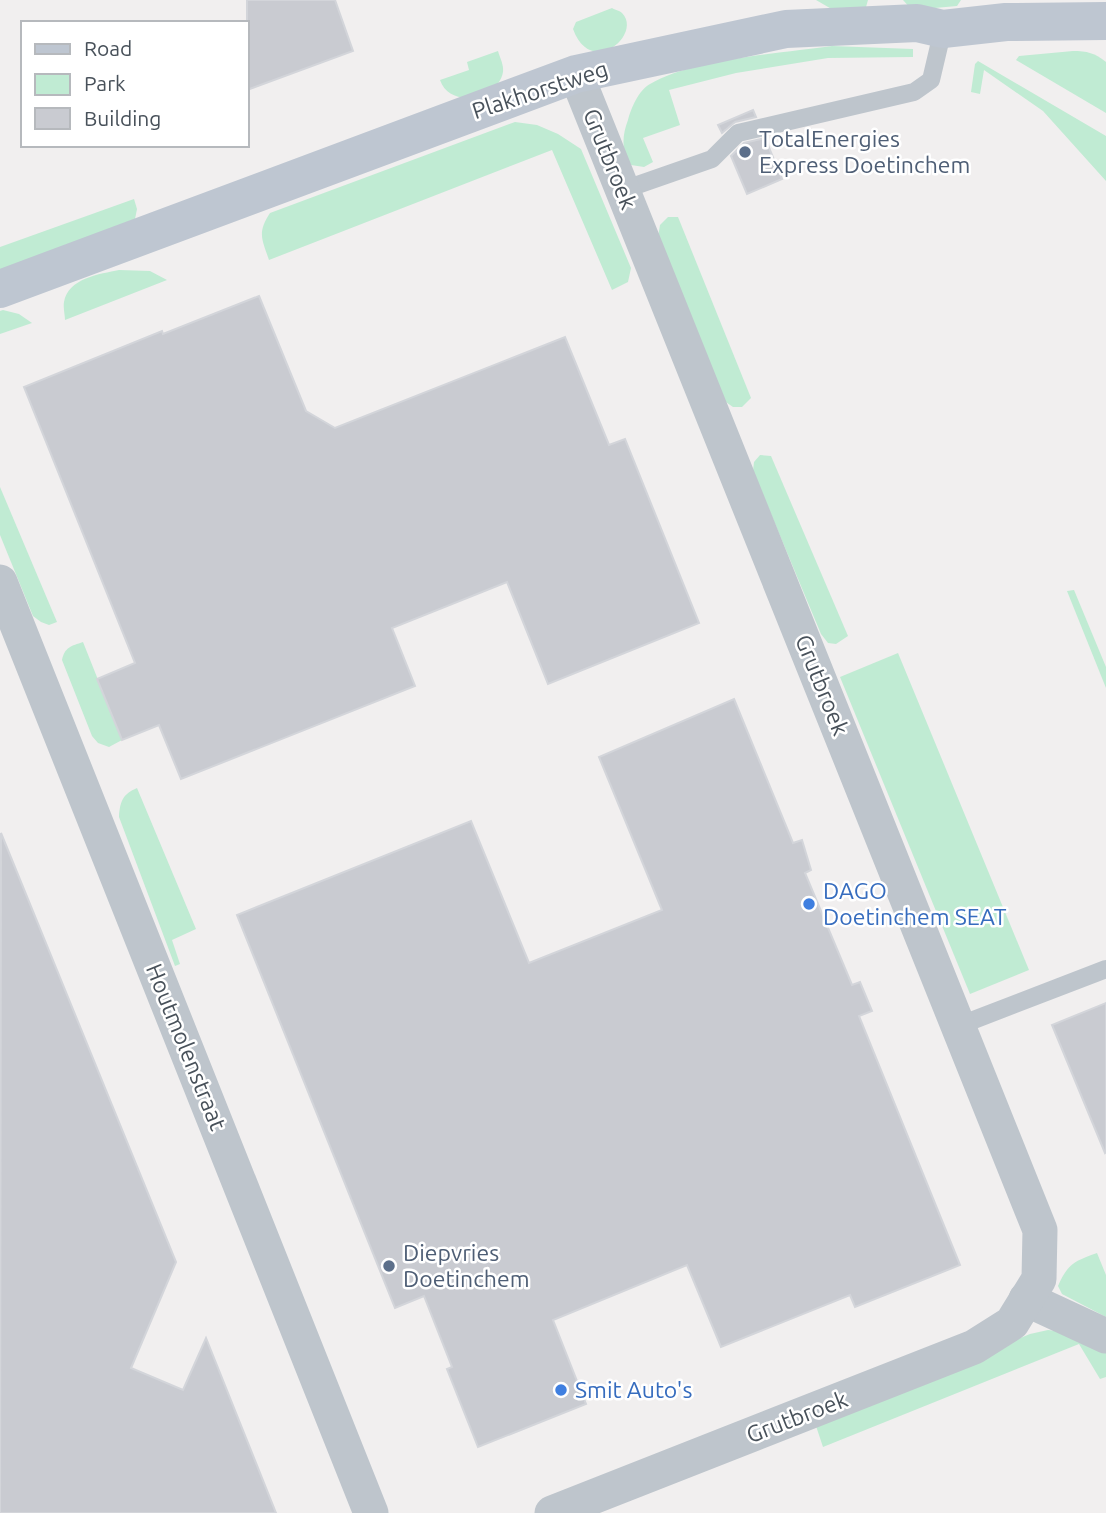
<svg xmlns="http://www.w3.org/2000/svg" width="1106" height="1513" font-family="Ubuntu,sans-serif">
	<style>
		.green { fill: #c0ebd3 }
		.building { fill: #c9cbd1; stroke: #d3d5da; stroke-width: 2 }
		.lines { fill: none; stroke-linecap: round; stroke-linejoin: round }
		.lane { stroke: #bec5cc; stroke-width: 18 }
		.street { stroke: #bec5cc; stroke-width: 35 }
		.secondary { stroke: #bec6d1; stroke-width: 38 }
		.service-dot { fill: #5c6f8a; stroke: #fff; stroke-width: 2.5 }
		.shop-dot { fill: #3f7fe0; stroke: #fff; stroke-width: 2.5 }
		.labels { text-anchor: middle; stroke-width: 5; stroke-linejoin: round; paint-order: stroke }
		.street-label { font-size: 23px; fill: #48515a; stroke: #fff }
		.service-label { font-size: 23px; fill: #4e5e75; stroke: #fff; text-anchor: start }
		.shop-label { font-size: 23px; fill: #366cbe; stroke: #fff; text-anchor: start }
	</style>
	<rect width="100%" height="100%" fill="#f1efef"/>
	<g class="green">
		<path d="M 816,0 L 868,0 L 866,7 L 835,11 Z"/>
		<path d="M 903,0 L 961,0 L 957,6 L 912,10 Z"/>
		<path d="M 612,8 C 615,10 619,10 622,13 C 643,34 591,79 573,29 L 576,22 Z"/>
		<path d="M 832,46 L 913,49 L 913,57 L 828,58 L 736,73 L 669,90 L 680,125 L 643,138 L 653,162 L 644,167 L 631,165 C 621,151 622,136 628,120 C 631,108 639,90 650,84 C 692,59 783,53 832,46 Z"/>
		<path d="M 498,51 C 500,58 504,65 503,72 C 499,98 450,110 440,80 L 469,70 L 467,62 Z"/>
		<path d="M 1073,51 C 1087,51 1095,53 1106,62 L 1106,113 L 1016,60 L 1019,56 Z"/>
		<path d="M 978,61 L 1106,136 L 1106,181 L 1043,111 L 984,70 L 980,94 L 971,92 L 975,64 Z"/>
		<path d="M 515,122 L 537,125 L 558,134 L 581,149 L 631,268 L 628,282 L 612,290 L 552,150 L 269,260 C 262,239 257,233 270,213 Z"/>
		<path d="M 134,199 L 137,209 L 135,219 L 0,272 L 0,247 Z"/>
		<path d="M 668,217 L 678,217 L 751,398 L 742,407 L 733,407 L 723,400 L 658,237 L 660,225 Z"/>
		<path d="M 119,270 L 150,271 L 167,280 L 65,320 C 65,315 63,307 64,302 C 68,278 100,274 119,270 Z"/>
		<path d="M 3,310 L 19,314 L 32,323 L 0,334 L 0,311 Z"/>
		<path d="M 760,455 L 771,456 L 848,636 L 836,644 L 828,643 L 821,634 L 753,471 L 754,462 Z"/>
		<path d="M 0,487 L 57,622 L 49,625 L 41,622 L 33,616 L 0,535 Z"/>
		<path d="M 1074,590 L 1106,667 L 1106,688 L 1067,591 Z"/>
		<path d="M 83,642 L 122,740 L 109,747 L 98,743 L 92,736 L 62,660 C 65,647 71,646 83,642 Z"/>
		<path d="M 898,653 L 1029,970 L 970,994 L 840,677 Z"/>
		<path d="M 137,788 L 196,929 L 172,940 L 180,964 L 175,966 L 119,817 C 120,801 123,794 137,788 Z"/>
		<path d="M 1097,1253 L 1106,1275 L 1106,1317 L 1062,1294 L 1058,1286 C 1068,1263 1075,1261 1097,1253 Z"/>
		<path d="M 1048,1330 L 1065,1332 L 1106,1352 L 1106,1377 L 1100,1379 L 1079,1344 L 823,1447 L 815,1423 L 1030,1334 Z"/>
	</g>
	<g class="building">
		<path d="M 247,0 L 335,0 L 353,51 L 247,90 Z"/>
		<path d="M 753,110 L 756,117 L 735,122 L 722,133 L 718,125 Z"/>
		<path d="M 765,138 L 782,179 L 747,194 L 731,156 L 744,143 Z"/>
		<path d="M 259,296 L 306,411 L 335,428 L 565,337 L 609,445 L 625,439 L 699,623 L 548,684 L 507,582 L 392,628 L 415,686 L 181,779 L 159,725 L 122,740 L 97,679 L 135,663 L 24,387 L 162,331 L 163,334 Z"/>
		<path d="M 734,699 L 793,843 L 802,840 L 811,870 L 805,873 L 852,985 L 860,982 L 872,1011 L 859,1016 L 960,1265 L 855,1307 L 850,1295 L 721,1347 L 687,1265 L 553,1320 L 586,1404 L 478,1447 L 447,1369 L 452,1367 L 424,1296 L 395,1308 L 237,915 L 471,821 L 529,963 L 662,910 L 599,757 Z"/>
		<path d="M 1,833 L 176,1262 L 131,1368 L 183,1390 L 206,1338 L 276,1513 L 0,1513 Z"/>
		<path d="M 1106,1003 L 1106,1152 L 1105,1153 L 1052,1025 Z"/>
	</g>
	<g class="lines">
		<g class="lane">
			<path d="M 623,190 L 712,159 L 738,133 L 914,92 L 931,80 L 943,29"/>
			<path d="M 958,1026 L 1106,969"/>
		</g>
		<g class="street">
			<path d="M 0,582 L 371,1513"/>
			<path d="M 1026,1299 L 1106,1336"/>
			<path d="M 552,1513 L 974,1347 L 1012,1323 L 1039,1279 L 1040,1230 L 576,74"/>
		</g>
		<path class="secondary" d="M 0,289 L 576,74 L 786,29 L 917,23 L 943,29 L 1006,22 L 1106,21"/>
	</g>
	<g class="service-dot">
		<circle cx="745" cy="152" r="7"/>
		<circle cx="389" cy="1266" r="7"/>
	</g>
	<g class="shop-dot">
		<circle cx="809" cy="904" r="7"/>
		<circle cx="561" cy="1390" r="7"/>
	</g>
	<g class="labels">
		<g class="street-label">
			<text transform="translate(540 90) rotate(-18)" y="8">Plakhorstweg</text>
			<text transform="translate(610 159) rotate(68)" y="8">Grutbroek</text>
			<text transform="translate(822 685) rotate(68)" y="8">Grutbroek</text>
			<text transform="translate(186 1047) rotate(68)" y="8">Houtmolenstraat</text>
			<text transform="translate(797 1417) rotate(-21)" y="8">Grutbroek</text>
		</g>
		<g class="service-label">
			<text x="759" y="147">TotalEnergies<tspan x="759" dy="26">Express Doetinchem</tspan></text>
			<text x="403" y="1261">Diepvries<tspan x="403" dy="26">Doetinchem</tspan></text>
		</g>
		<g class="shop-label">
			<text x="823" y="899">DAGO<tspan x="823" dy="26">Doetinchem SEAT</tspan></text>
			<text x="575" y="1398">Smit Auto's</text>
		</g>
	</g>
	<rect x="21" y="21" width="228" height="126" fill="#ffffff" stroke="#b6b9bd" stroke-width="2"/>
	<rect x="35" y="44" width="35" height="10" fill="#bec6d1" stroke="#b6b9bd" stroke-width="2"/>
	<text x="84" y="56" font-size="21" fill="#48515a">Road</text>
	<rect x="35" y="74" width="35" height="21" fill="#c0ebd3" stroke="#b6b9bd" stroke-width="2"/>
	<text x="84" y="91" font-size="21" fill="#48515a">Park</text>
	<rect x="35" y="108" width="35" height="21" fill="#c9cbd1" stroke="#b6b9bd" stroke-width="2"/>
	<text x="84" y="126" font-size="21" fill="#48515a">Building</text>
</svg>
